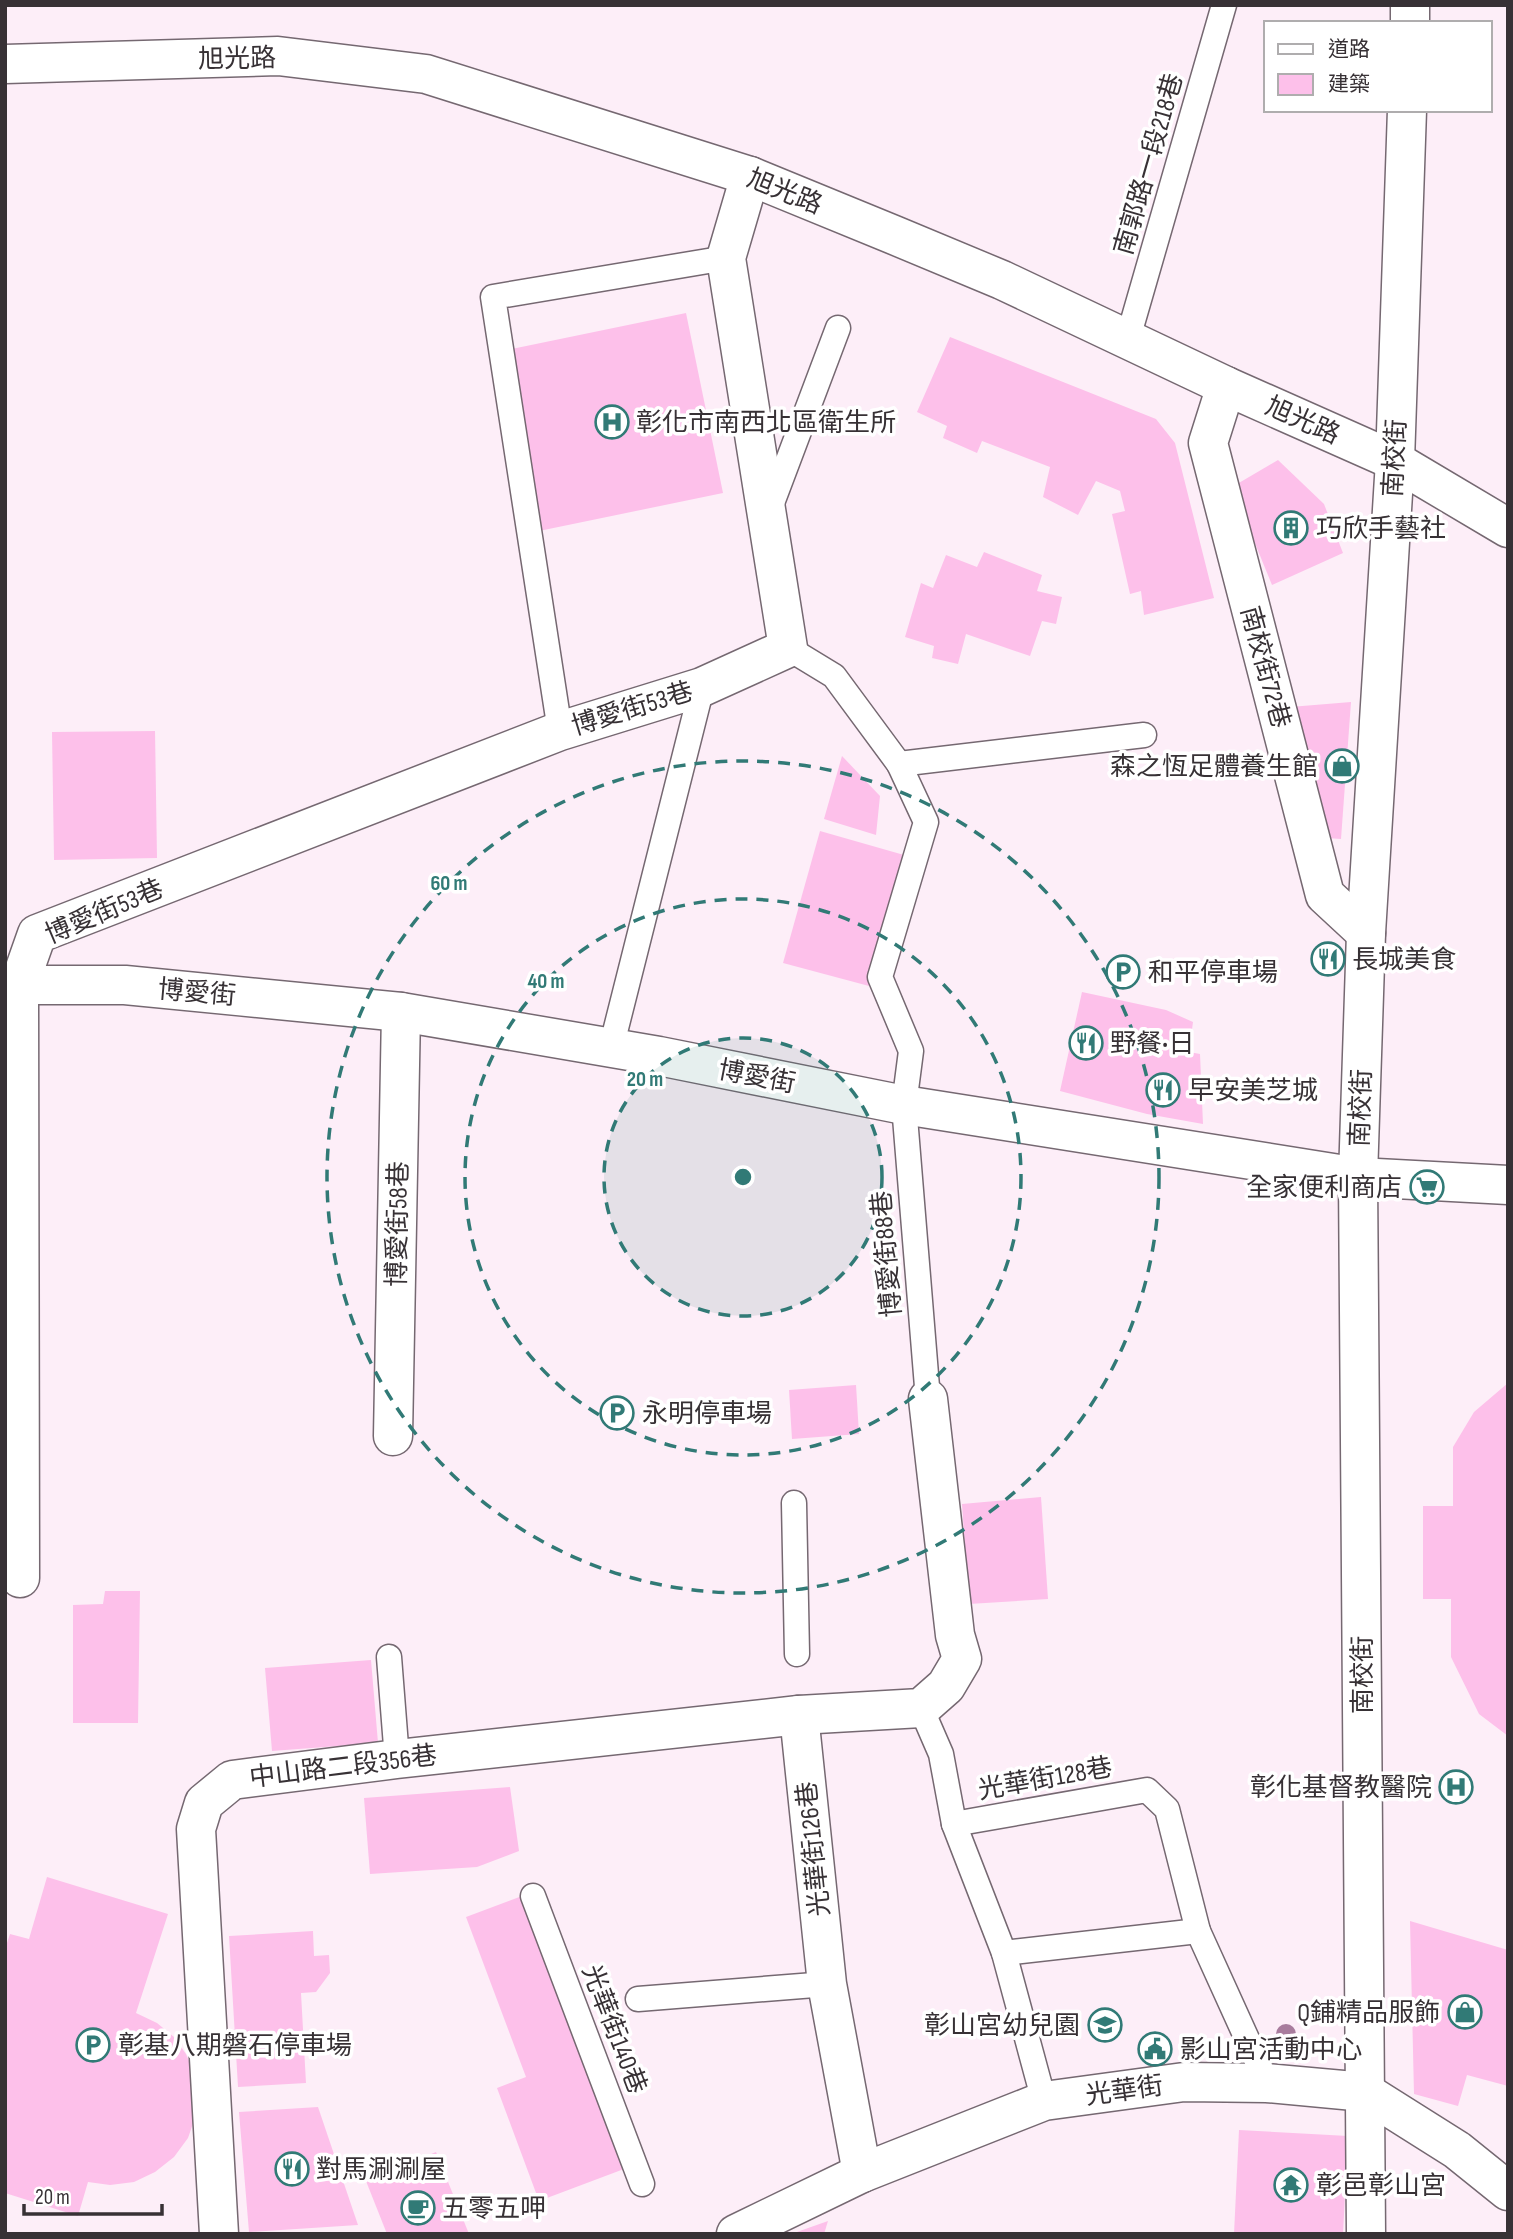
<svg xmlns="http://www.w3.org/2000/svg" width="1513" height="2239" font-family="'Sofia Sans Condensed','Noto Sans TC',sans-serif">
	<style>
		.building { fill: #fdc0ea }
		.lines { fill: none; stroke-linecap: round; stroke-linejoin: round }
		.lane-casing { stroke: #756871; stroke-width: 27 }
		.street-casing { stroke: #756871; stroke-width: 41 }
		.lane { stroke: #fff; stroke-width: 24 }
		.street { stroke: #fff; stroke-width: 38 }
		.tree { fill: #a87c9d }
		.ring { fill: none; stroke: #317a76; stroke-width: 3.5; stroke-dasharray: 12 9 }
		.labels { text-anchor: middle; stroke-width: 7; stroke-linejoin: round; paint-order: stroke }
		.street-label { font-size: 26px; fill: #373135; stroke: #fff }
		.poi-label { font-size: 26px; fill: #373135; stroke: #fff; text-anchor: start }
		.centre { fill: #317a76; stroke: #fff; stroke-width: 3.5 }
		.ring-label { font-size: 21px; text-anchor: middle; font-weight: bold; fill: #317a76; stroke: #fff; stroke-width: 7; stroke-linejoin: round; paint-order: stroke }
	</style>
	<rect width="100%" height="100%" fill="#fdeef8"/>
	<g class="building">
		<path d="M 686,313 L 723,493 L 539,531 L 502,351 Z"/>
		<path d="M 950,337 L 1156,419 L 1175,443 L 1214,598 L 1144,615 L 1141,591 L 1130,594 L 1112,514 L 1125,511 L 1120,491 L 1096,481 L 1078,515 L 1043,497 L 1050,467 L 982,441 L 977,453 L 943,438 L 947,426 L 917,412 Z"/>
		<path d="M 1278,460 L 1324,504 L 1343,553 L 1272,585 L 1232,487 Z"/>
		<path d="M 984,552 L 1042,575 L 1037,591 L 1062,597 L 1056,624 L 1042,621 L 1030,656 L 966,634 L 958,664 L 932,658 L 934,646 L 905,637 L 921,583 L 933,588 L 946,555 L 977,567 Z"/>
		<path d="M 1351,702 L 1341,839 L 1327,838 L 1290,707 Z"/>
		<path d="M 155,731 L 157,858 L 54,860 L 52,732 Z"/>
		<path d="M 842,756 L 880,796 L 876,835 L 824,819 Z"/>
		<path d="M 820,831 L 904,855 L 869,986 L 783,963 Z"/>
		<path d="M 1082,992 L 1166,1010 L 1193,1022 L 1189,1052 L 1200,1054 L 1203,1124 L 1147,1114 L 1060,1091 Z"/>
		<path d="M 1508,1383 L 1508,1736 L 1479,1714 L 1451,1657 L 1451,1599 L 1423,1599 L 1423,1506 L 1453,1506 L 1453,1447 L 1474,1412 Z"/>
		<path d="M 856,1385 L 859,1434 L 792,1439 L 789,1390 Z"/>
		<path d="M 1041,1497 L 1048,1599 L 969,1604 L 962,1504 Z"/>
		<path d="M 105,1591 L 140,1591 L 138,1723 L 73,1723 L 73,1605 L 103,1604 Z"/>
		<path d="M 371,1660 L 378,1743 L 272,1751 L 265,1668 Z"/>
		<path d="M 510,1787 L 519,1851 L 477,1867 L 370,1874 L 364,1798 Z"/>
		<path d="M 47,1877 L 168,1914 L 136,2013 L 157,2023 L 174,2037 L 186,2054 L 194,2073 L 196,2115 L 188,2138 L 174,2157 L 155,2172 L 134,2182 L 110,2185 L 88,2182 L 78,2216 L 5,2193 L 5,1949 L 10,1934 L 29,1939 Z"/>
		<path d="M 522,1896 L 624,2169 L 539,2201 L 497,2088 L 526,2077 L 466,1917 Z"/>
		<path d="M 1410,1921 L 1508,1950 L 1508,2086 L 1467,2075 L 1458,2106 L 1414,2094 Z"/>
		<path d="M 313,1931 L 314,1956 L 329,1955 L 330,1973 L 316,1992 L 301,1993 L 306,2083 L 238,2087 L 229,1936 Z"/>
		<path d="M 318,2107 L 358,2225 L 249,2232 L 239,2112 Z"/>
		<path d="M 1239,2130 L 1348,2136 L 1343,2234 L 1234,2234 Z"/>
		<path d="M 436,2152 L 469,2234 L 387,2234 L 366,2181 Z"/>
		<path d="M 828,2221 L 824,2234 L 794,2234 L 794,2233 Z"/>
	</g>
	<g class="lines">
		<defs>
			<g id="lane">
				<path d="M 1128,338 L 1224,5"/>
				<path d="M 769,511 L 838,328"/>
				<path d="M 788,648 L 834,676 L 899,764 L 926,822 L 880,977 L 911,1051 L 904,1105 L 928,1399"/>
				<path d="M 560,731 L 493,297 L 726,258"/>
				<path d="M 899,764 L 1144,735"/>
				<path d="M 611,1048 L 702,687"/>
				<path d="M 794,1503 L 797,1654"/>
				<path d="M 389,1657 L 397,1759"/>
				<path d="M 921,1708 L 941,1754 L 954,1824 L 1004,1953 L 1044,2101"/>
				<path d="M 954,1824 L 1147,1790 L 1167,1809 L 1198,1931 L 1267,2083"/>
				<path d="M 533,1896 L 642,2184"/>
				<path d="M 1004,1953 L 1198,1931"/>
				<path d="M 638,1999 L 827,1984"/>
			</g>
			<g id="street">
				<path d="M 1410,23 L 1410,5"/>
				<path d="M 5,64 L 278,56 L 426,74 L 750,176 L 894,235 L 1002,280 L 1226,386 L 1395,461 L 1508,528"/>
				<path d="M 1226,386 L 1208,443 L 1325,895 L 1366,933"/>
				<path d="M 5,985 L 125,985 L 401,1012 L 659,1056 L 904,1105 L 1358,1177 L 1508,1185"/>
				<path d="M 393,1436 L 401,1012"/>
				<path d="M 20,1578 L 19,985 L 37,934 L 560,731 L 702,687 L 788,648 L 726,258 L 750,176"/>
				<path d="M 799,1715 L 827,1984 L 862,2173"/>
				<path d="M 219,2234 L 196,1829 L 204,1803 L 232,1780 L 397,1759 L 799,1715 L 921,1708 L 946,1686 L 962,1659 L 955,1635 L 928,1399"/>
				<path d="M 736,2234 L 862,2173 L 1044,2101 L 1184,2082 L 1267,2083 L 1365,2092 L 1457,2150 L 1508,2191"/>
				<path d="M 1366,2234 L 1358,1177 L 1366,933 L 1395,461 L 1407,110"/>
			</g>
		</defs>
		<use href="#lane" class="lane-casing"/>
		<use href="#street" class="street-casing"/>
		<use href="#lane" class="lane"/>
		<use href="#street" class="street"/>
	</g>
	<circle class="tree" cx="1286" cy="2034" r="10"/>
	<circle cx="743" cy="1177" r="139" fill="#317a76" fill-opacity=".12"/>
	<g class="ring">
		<circle cx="743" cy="1177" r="139"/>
		<circle cx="743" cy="1177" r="278"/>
		<circle cx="743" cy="1177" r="416"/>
	</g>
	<defs>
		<symbol id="hospital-ring" viewBox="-11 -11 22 22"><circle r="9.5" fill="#fff" stroke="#317a76" stroke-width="1.5"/><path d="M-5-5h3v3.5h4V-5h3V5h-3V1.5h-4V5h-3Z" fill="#317a76"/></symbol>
		<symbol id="building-ring" viewBox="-11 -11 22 22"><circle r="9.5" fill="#fff" stroke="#317a76" stroke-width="1.5"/><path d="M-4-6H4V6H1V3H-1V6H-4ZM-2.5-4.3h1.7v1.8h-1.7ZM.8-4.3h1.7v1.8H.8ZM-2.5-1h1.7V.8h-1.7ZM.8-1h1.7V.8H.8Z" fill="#317a76"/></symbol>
		<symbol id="shop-ring" viewBox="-11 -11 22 22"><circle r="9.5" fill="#fff" stroke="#317a76" stroke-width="1.5"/><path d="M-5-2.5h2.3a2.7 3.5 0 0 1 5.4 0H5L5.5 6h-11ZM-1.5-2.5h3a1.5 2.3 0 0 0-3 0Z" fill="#317a76"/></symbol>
		<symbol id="restaurant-ring" viewBox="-11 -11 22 22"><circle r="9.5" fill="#fff" stroke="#317a76" stroke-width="1.5"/><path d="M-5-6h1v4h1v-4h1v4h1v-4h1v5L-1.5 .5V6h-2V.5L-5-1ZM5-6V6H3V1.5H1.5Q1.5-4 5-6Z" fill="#317a76"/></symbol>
		<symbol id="parking-ring" viewBox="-11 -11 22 22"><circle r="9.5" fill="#fff" stroke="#317a76" stroke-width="1.5"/><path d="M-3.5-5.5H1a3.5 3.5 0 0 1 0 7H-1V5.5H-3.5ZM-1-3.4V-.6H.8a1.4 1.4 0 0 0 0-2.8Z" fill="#317a76"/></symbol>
		<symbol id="supermarket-ring" viewBox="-11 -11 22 22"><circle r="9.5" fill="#fff" stroke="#317a76" stroke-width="1.5"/><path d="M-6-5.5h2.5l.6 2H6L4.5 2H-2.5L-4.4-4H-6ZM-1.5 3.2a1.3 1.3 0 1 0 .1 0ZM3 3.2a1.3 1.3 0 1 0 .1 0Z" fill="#317a76"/></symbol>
		<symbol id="school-ring" viewBox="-11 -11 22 22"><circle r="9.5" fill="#fff" stroke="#317a76" stroke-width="1.5"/><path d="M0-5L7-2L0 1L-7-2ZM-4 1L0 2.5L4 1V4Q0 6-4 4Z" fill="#317a76"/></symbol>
		<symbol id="civic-ring" viewBox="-11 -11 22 22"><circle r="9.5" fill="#fff" stroke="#317a76" stroke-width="1.5"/><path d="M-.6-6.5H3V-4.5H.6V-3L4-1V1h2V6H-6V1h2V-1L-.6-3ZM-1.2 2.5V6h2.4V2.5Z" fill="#317a76"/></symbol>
		<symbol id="temple-ring" viewBox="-11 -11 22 22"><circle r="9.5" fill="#fff" stroke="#317a76" stroke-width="1.5"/><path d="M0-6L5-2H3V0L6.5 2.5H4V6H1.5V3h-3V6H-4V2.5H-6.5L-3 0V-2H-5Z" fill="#317a76"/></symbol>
		<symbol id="cafe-ring" viewBox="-11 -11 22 22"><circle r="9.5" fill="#fff" stroke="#317a76" stroke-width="1.5"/><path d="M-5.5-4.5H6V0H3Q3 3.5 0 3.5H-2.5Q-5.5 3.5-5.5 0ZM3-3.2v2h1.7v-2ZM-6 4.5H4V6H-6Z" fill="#317a76"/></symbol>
	</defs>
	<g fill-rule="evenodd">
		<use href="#hospital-ring" x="593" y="403" width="38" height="38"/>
		<use href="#building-ring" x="1272" y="509" width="38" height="38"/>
		<use href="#shop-ring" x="1323" y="747" width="38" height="38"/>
		<use href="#restaurant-ring" x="1309" y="940" width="38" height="38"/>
		<use href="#parking-ring" x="1104" y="953" width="38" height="38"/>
		<use href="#restaurant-ring" x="1067" y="1024" width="38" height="38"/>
		<use href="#restaurant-ring" x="1144" y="1071" width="38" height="38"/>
		<use href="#supermarket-ring" x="1408" y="1168" width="38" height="38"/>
		<use href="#parking-ring" x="598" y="1394" width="38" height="38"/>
		<use href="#hospital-ring" x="1437" y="1768" width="38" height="38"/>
		<use href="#shop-ring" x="1446" y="1993" width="38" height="38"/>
		<use href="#school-ring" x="1086" y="2006" width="38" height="38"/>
		<use href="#parking-ring" x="74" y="2026" width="38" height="38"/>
		<use href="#civic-ring" x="1136" y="2030" width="38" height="38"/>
		<use href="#restaurant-ring" x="273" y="2150" width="38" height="38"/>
		<use href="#temple-ring" x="1272" y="2166" width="38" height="38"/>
		<use href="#cafe-ring" x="399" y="2189" width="38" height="38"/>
	</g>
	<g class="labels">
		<g class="street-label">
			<text transform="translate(237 58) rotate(-1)" y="9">旭光路</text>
			<text transform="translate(1148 164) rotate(-74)" y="9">南郭路一段218巷</text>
			<text transform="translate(785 191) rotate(22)" y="9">旭光路</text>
			<text transform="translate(1303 420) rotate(24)" y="9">旭光路</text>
			<text transform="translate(1394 458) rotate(-87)" y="9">南校街</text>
			<text transform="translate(1266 667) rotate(75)" y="9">南校街72巷</text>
			<text transform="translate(632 708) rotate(-17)" y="9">博愛街53巷</text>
			<text transform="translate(104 911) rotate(-23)" y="9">博愛街53巷</text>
			<text transform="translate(197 992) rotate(5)" y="9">博愛街</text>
			<text transform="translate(757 1076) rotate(11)" y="9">博愛街</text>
			<text transform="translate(1360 1108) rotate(-88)" y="9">南校街</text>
			<text transform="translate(397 1224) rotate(-89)" y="9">博愛街58巷</text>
			<text transform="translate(886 1254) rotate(-95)" y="9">博愛街88巷</text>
			<text transform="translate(1362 1675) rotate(-90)" y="9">南校街</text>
			<text transform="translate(343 1766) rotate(-7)" y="9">中山路二段356巷</text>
			<text transform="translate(1045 1778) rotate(-10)" y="9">光華街128巷</text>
			<text transform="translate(813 1849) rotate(-96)" y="9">光華街126巷</text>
			<text transform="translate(615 2029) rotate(69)" y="9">光華街140巷</text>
			<text transform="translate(1124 2090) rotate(-8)" y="9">光華街</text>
		</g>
		<g class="poi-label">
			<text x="636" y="431">彰化市南西北區衛生所</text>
			<text x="1316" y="537">巧欣手藝社</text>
			<text x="1318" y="775" text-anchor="end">森之恆足體養生館</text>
			<text x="1352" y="968">長城美食</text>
			<text x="1148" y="981">和平停車場</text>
			<text x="1110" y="1052">野餐•日</text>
			<text x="1188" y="1099">早安美芝城</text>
			<text x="1402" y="1196" text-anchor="end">全家便利商店</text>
			<text x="642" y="1422">永明停車場</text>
			<text x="1432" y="1796" text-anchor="end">彰化基督教醫院</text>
			<text x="1440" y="2021" text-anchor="end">Q鋪精品服飾</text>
			<text x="1080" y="2034" text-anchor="end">彰山宮幼兒園</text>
			<text x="118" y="2054">彰基八期磐石停車場</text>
			<text x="1180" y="2058">影山宮活動中心</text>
			<text x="316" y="2178">對馬涮涮屋</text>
			<text x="1316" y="2194">彰邑彰山宮</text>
			<text x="442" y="2217">五零五呷</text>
		</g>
	</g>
	<circle cx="743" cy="1177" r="10" class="centre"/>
	<g class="ring-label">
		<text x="449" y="890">60 m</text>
		<text x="546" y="988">40 m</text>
		<text x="645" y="1086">20 m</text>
	</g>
	<rect width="1513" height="2239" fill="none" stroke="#373135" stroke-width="14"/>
	<rect x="1264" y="21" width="228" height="91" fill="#ffffff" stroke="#afadae" stroke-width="2"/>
	<rect x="1278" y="44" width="35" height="10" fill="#ffffff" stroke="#afadae" stroke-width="2"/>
	<text x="1328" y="56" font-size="21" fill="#373135">道路</text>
	<rect x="1278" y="74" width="35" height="21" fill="#fdc0ea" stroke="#afadae" stroke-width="2"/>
	<text x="1328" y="91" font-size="21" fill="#373135">建築</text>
	<path d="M24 2204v10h138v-10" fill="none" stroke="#373135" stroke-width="3.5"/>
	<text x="35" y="2204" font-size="21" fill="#373135" stroke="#ffffff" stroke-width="5" paint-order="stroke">20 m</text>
</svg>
